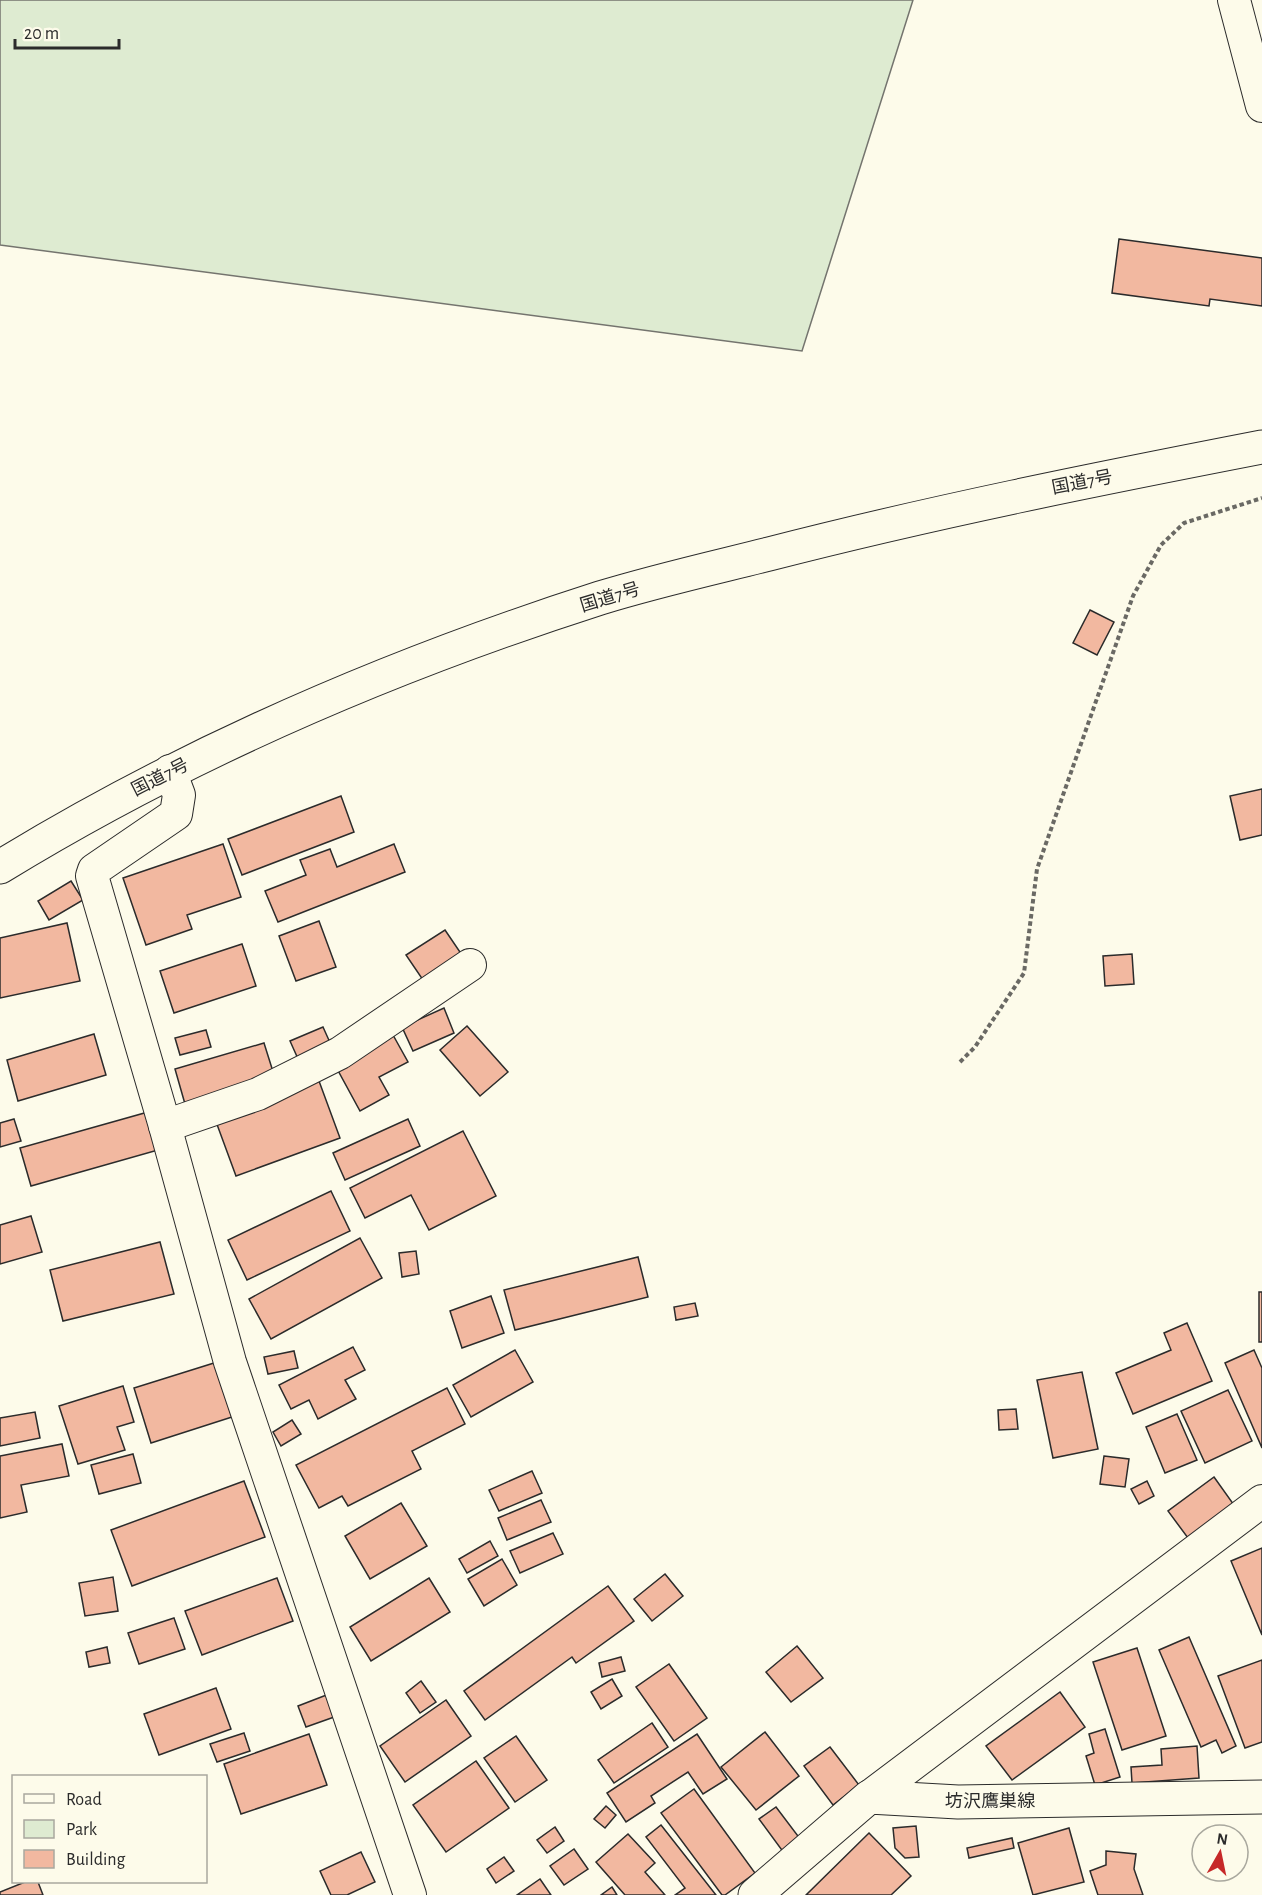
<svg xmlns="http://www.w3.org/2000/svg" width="1262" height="1895" font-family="'Alegreya Sans','Noto Sans JP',sans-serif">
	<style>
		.green { fill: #deebd1; stroke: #74746e; stroke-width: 1.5 }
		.building { fill: #f2b8a0; stroke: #2b2b2b; stroke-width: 1.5 }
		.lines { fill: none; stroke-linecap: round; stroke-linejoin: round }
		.minor-casing { stroke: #2b2b2b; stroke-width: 34 }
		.secondary-casing { stroke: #2b2b2b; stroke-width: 35 }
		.trunk-casing { stroke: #2b2b2b; stroke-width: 35 }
		.path { stroke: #6a6964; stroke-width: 4; stroke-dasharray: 4.5 3; stroke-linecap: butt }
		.minor { stroke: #fdfbea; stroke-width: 32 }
		.secondary { stroke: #fdfbea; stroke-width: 33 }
		.trunk { stroke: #fdfbea; stroke-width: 33 }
		.labels { text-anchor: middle; stroke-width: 4.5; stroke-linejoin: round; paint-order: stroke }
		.street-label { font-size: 18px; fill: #2b2b2b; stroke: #fdfbea }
	</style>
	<rect width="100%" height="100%" fill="#fdfbea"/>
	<path class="green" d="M 0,0 L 913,0 L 802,351 L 0,245 Z"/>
	<g class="building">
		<path d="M 1119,239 L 1262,258 L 1262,306 L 1210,299 L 1209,306 L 1112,293 Z"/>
		<path d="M 1090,610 L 1114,622 L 1097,655 L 1073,643 Z"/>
		<path d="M 1262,789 L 1262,835 L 1240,840 L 1230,796 Z"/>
		<path d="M 341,796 L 354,832 L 242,875 L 228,839 Z"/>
		<path d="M 223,844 L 241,897 L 187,915 L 192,929 L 146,945 L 123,878 Z"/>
		<path d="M 394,844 L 405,872 L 278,922 L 265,891 L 306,875 L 300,860 L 330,849 L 337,867 Z"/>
		<path d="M 71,881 L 83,900 L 49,920 L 38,901 Z"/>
		<path d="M 319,921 L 336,967 L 296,981 L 279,936 Z"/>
		<path d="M 67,923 L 80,981 L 0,998 L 0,938 Z"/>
		<path d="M 445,930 L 462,955 L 423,980 L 406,955 Z"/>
		<path d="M 242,944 L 256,986 L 174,1013 L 160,971 Z"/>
		<path d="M 1132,954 L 1134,984 L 1105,986 L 1103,956 Z"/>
		<path d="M 444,1008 L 454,1033 L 413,1051 L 402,1027 Z"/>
		<path d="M 467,1026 L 508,1072 L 480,1096 L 440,1050 Z"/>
		<path d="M 323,1027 L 332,1047 L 299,1061 L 290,1041 Z"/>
		<path d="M 206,1030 L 211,1047 L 180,1055 L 175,1038 Z"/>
		<path d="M 94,1034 L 106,1075 L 18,1101 L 7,1060 Z"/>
		<path d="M 393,1035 L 408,1062 L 379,1077 L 389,1095 L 360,1111 L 335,1065 Z"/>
		<path d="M 264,1043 L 275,1078 L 185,1104 L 175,1069 Z"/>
		<path d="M 319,1081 L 340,1138 L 236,1176 L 215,1119 Z"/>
		<path d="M 148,1112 L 158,1150 L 31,1186 L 20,1148 Z"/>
		<path d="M 14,1119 L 21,1141 L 0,1147 L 0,1123 Z"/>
		<path d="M 408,1119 L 420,1146 L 345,1180 L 333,1153 Z"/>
		<path d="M 463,1131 L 496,1196 L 429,1230 L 411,1195 L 365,1218 L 350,1188 Z"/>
		<path d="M 331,1191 L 350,1231 L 247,1280 L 228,1240 Z"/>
		<path d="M 31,1216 L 42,1252 L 0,1264 L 0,1225 Z"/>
		<path d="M 360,1238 L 382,1278 L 271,1339 L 249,1299 Z"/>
		<path d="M 160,1242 L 174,1294 L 63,1321 L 50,1270 Z"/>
		<path d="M 416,1251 L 419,1274 L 402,1277 L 399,1253 Z"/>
		<path d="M 638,1257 L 648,1297 L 515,1330 L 504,1290 Z"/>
		<rect x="1259" y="1292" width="3" height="50"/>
		<path d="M 491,1296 L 504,1333 L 462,1348 L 450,1311 Z"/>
		<path d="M 695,1303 L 698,1316 L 676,1320 L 674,1307 Z"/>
		<path d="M 1187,1323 L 1212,1381 L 1133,1414 L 1116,1373 L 1171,1350 L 1164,1333 Z"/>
		<path d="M 353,1347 L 365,1370 L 345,1380 L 356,1399 L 318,1419 L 309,1400 L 291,1409 L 279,1385 Z"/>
		<path d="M 515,1350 L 533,1382 L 471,1417 L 453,1385 Z"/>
		<path d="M 1254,1350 L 1262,1368 L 1262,1448 L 1225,1363 Z"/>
		<path d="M 294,1351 L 298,1368 L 268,1374 L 264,1357 Z"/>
		<path d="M 214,1363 L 232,1417 L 151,1443 L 134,1388 Z"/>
		<path d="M 1082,1372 L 1098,1449 L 1053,1458 L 1037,1380 Z"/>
		<path d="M 123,1386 L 134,1422 L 117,1427 L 125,1450 L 78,1464 L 59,1406 Z"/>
		<path d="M 447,1388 L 465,1424 L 412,1451 L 421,1469 L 348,1506 L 342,1496 L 319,1508 L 296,1465 Z"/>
		<path d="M 1228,1390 L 1252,1441 L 1205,1463 L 1181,1411 Z"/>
		<path d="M 1016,1409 L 1018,1429 L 999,1430 L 998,1410 Z"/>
		<path d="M 35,1412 L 40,1438 L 0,1446 L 0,1418 Z"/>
		<path d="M 1177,1414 L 1197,1460 L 1165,1473 L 1146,1427 Z"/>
		<path d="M 292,1420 L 301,1434 L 281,1446 L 273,1432 Z"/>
		<path d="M 62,1444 L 69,1476 L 21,1485 L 27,1512 L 0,1518 L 0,1456 Z"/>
		<path d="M 133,1454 L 141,1483 L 99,1494 L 91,1465 Z"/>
		<path d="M 1104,1456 L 1129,1459 L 1125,1487 L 1100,1484 Z"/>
		<path d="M 532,1471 L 542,1493 L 499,1511 L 489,1490 Z"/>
		<path d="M 1214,1477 L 1234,1505 L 1188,1538 L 1168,1511 Z"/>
		<path d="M 244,1481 L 265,1537 L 132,1586 L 111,1530 Z"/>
		<path d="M 1147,1481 L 1154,1496 L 1139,1504 L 1131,1489 Z"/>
		<path d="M 541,1500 L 551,1522 L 507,1540 L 498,1518 Z"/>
		<path d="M 401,1503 L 427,1546 L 370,1579 L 345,1536 Z"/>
		<path d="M 553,1533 L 563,1554 L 520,1573 L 510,1551 Z"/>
		<path d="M 490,1541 L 498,1556 L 467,1573 L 459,1559 Z"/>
		<path d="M 1262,1548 L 1262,1635 L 1231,1561 Z"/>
		<path d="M 502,1559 L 517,1585 L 484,1606 L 468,1579 Z"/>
		<path d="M 665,1574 L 683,1596 L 652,1621 L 634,1599 Z"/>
		<path d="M 113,1577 L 118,1611 L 85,1616 L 79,1583 Z"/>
		<path d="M 277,1578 L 293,1621 L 202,1655 L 185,1611 Z"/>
		<path d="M 429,1578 L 450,1612 L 371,1661 L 350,1627 Z"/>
		<path d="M 608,1586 L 634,1621 L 576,1663 L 572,1657 L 485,1720 L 464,1691 Z"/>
		<path d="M 174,1618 L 185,1649 L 139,1664 L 128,1633 Z"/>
		<path d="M 1189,1637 L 1236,1746 L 1222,1753 L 1216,1740 L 1201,1747 L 1159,1650 Z"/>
		<path d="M 797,1646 L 823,1678 L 791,1702 L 766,1672 Z"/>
		<path d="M 107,1647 L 110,1663 L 89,1667 L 86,1652 Z"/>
		<path d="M 1137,1648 L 1166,1736 L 1122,1750 L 1093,1662 Z"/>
		<path d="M 621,1657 L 625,1671 L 602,1677 L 599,1663 Z"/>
		<path d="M 1262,1660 L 1262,1742 L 1245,1748 L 1218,1676 Z"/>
		<path d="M 669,1664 L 707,1718 L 674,1741 L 636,1687 Z"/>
		<path d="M 612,1679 L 622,1696 L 601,1709 L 591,1692 Z"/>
		<path d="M 421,1681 L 436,1702 L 420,1713 L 406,1693 Z"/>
		<path d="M 216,1688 L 231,1729 L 159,1755 L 144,1714 Z"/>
		<path d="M 1060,1692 L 1085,1727 L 1012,1780 L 986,1746 Z"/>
		<path d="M 329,1694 L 337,1716 L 306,1727 L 298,1706 Z"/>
		<path d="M 446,1700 L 471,1736 L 405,1782 L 380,1746 Z"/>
		<path d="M 652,1723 L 668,1747 L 614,1783 L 598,1760 Z"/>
		<path d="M 1105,1729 L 1120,1777 L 1095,1785 L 1086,1756 L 1094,1753 L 1089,1734 Z"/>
		<path d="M 765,1732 L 799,1776 L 756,1810 L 721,1767 Z"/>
		<path d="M 244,1733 L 250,1751 L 217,1762 L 210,1744 Z"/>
		<path d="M 309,1734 L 327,1785 L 241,1814 L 224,1764 Z"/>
		<path d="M 697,1734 L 727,1779 L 703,1794 L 688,1772 L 651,1796 L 655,1803 L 626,1822 L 607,1793 Z"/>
		<path d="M 516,1736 L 547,1780 L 515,1802 L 484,1758 Z"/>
		<path d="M 1197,1746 L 1199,1778 L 1132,1783 L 1131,1767 L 1162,1765 L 1161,1749 Z"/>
		<path d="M 830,1747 L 859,1785 L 833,1805 L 804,1766 Z"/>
		<path d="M 476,1761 L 509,1808 L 446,1852 L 413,1805 Z"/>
		<path d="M 694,1789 L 755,1873 L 725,1895 L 722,1895 L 661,1813 Z"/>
		<path d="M 606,1806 L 616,1815 L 605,1828 L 594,1819 Z"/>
		<path d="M 776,1807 L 801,1840 L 784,1853 L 759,1819 Z"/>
		<path d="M 661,1825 L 716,1895 L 675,1895 L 685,1888 L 646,1837 Z"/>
		<path d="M 916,1826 L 919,1857 L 905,1858 L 895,1848 L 893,1828 Z"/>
		<path d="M 555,1827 L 564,1841 L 547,1853 L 537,1840 Z"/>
		<path d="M 1069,1828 L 1084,1882 L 1033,1895 L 1018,1843 Z"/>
		<path d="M 869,1833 L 911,1876 L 891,1895 L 806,1895 Z"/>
		<path d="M 628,1834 L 655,1863 L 645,1872 L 665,1895 L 625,1895 L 596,1862 Z"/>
		<path d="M 1012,1838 L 1014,1848 L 969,1858 L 967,1848 Z"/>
		<path d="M 574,1849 L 588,1869 L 564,1885 L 550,1866 Z"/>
		<path d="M 1106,1851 L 1136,1854 L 1134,1869 L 1143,1895 L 1098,1895 L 1090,1871 L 1106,1865 Z"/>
		<path d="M 361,1852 L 375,1882 L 347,1895 L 331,1895 L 320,1871 Z"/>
		<path d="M 504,1857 L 514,1871 L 496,1883 L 487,1869 Z"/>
		<path d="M 540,1879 L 551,1895 L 517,1895 Z"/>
		<path d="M 25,1882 L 38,1882 L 43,1895 L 0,1895 L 0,1892 Z"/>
		<path d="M 612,1887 L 617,1895 L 601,1895 Z"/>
	</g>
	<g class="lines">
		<defs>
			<g id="minor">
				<path d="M 1234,0 L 1262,106"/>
				<path d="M 170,771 L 179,795 L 176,814 L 94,870 L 92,876 L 165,1126 L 230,1362 L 410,1895"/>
				<path d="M 165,1126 L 258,1094 L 340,1053 L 470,965"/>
				<path d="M 869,1797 L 1262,1501"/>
			</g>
			<path id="secondary" d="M 755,1895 L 869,1797 L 958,1802 L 1262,1797"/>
			<path id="trunk" d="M 0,867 C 188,752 391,665 600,598 C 655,581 713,568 769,554 C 932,512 1097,479 1262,447"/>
		</defs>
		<use href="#minor" class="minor-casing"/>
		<use href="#secondary" class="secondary-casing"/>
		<use href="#trunk" class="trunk-casing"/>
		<path class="path" d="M 960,1062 L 975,1047 L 1024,973 L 1037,869 L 1133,596 L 1161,545 L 1184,523 L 1262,498"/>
		<use href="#minor" class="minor"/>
		<use href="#secondary" class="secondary"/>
		<use href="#trunk" class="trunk"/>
	</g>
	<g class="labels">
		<g class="street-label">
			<text transform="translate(1082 482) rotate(-11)" y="6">国道7号</text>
			<text transform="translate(610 597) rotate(-17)" y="6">国道7号</text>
			<text transform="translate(160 777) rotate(-27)" y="6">国道7号</text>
			<text x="990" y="1807">坊沢鷹巣線</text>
		</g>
	</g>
	<rect x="12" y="1775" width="195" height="108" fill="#fdfbea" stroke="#a9a89e" stroke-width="1.5"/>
	<rect x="24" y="1794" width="30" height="9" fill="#fdfbea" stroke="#a9a89e" stroke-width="1.5"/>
	<text x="66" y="1805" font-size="18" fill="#2b2b2b">Road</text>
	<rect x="24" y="1820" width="30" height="18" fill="#deebd1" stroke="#a9a89e" stroke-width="1.5"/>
	<text x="66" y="1835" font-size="18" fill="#2b2b2b">Park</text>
	<rect x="24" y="1850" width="30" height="18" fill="#f2b8a0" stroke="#a9a89e" stroke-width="1.5"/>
	<text x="66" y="1865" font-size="18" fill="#2b2b2b">Building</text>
	<g transform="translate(1220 1853) rotate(9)"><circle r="28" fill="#fdfbea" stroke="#a9a89e" stroke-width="1.5"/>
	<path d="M0-4.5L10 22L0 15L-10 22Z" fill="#c62828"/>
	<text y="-9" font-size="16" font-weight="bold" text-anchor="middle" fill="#2b2b2b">N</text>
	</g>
	<path d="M15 39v9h104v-9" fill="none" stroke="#2b2b2b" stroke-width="3"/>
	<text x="24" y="39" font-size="18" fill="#2b2b2b" stroke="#fdfbea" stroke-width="4.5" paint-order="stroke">20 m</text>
</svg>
